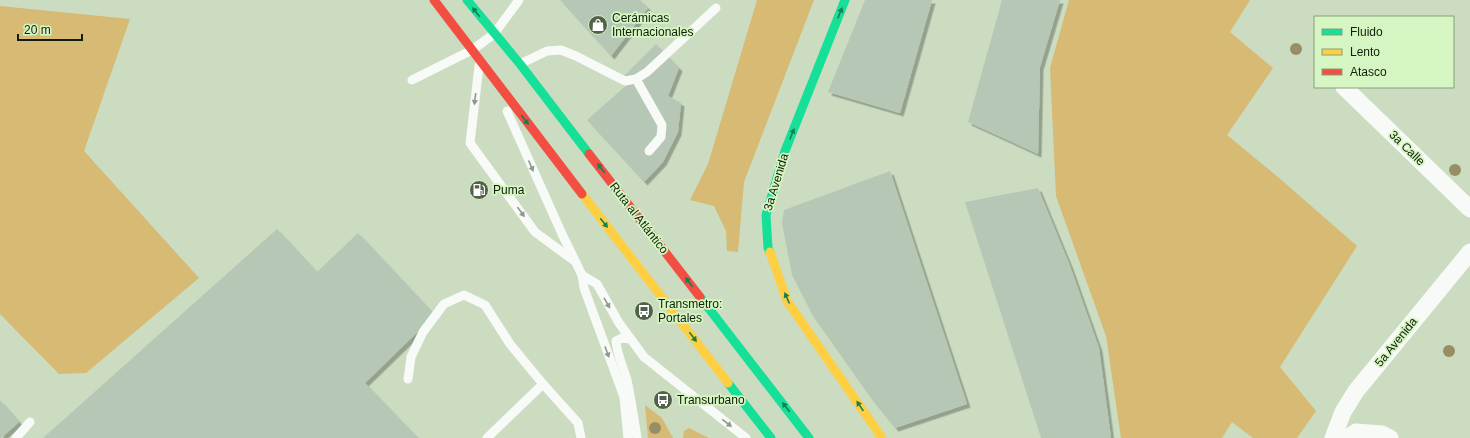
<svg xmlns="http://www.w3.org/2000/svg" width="1470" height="438" font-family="Helvetica,sans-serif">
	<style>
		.green { fill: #d7ba74 }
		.building { fill: #b6c8b5; filter: url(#shadow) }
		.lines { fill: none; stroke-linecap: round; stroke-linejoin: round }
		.lane { stroke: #f7faf6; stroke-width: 9 }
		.street { stroke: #f7faf6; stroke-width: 17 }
		.fast { stroke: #16e098; stroke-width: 9 }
		.slow { stroke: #ffcf43; stroke-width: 9 }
		.jam { stroke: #f24e42; stroke-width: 9 }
		.tree { fill: #988e66 }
		.oneway { fill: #147f52 }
		.oneway2 { fill: #90978c }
		.labels { text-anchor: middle; stroke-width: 3.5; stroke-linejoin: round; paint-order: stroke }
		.poi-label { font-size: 12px; fill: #121e0b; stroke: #d5f6c2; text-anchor: start }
		.street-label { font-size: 12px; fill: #121e0b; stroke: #d5f6c2 }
	</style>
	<defs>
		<filter id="shadow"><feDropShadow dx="3.5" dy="3.5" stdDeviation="0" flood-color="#0004"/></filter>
	</defs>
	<rect width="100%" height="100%" fill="#cbdcc1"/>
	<g class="green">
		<path d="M 757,0 L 814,0 L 744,182 L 738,252 L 727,251 L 726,231 L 714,206 L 690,200 L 708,164 Z"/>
		<path d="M 1069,0 L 1250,0 L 1230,32 L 1273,68 L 1227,135 L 1278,177 L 1357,246 L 1280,367 L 1316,411 L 1297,438 L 1253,438 L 1232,422 L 1222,438 L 1121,438 L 1106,336 L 1056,196 L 1050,68 Z"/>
		<path d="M 0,6 L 130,19 L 84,151 L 199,278 L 86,373 L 59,374 L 0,314 Z"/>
		<path d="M 645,405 L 662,418 L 673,438 L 648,438 Z"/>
		<path d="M 689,428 L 709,438 L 683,438 L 684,431 Z"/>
	</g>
	<g class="building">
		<path d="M 560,0 L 640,0 L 648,8 L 611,56 Z"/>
		<path d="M 865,0 L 932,0 L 900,113 L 828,92 Z"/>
		<path d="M 1002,0 L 1060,0 L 1040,67 L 1038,154 L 968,122 Z"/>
		<path d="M 656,44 L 679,68 L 668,96 L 681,103 L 678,132 L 663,162 L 644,182 L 587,120 L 629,83 L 623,77 Z"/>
		<path d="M 890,171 L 967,404 L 895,428 L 873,401 L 813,316 L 792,275 L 782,223 L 784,210 Z"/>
		<path d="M 1038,188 L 1070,266 L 1099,348 L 1111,438 L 1041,438 L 965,202 Z"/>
		<path d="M 277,229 L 317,272 L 358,233 L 435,315 L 365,383 L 418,438 L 43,438 Z"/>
		<path d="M 0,400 L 19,422 L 1,438 L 0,438 Z"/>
	</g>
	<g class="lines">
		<g class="lane">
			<path d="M 520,64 L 547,51 L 561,50 L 576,56 L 625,81 L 636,79 L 647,72 L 716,8"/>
			<path d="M 479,66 L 470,143 L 535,232 L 573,260"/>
			<path d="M 636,79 L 662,125 L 661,137 L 649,151"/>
			<path d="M 412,80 L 472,50 L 494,34 L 519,0"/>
			<path d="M 507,111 L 562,234 L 582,275 L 584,288 L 624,397 L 628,438"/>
			<path d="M 582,275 L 597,284 L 619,323 L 644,357 L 746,438"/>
			<path d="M 630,339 L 622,338 L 616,341 C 617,354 623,367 627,380 C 631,399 634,418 637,438"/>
			<path d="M 408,379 L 411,357 L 423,332 L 444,304 L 464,295 L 485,305 L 510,344 L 543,384"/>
			<path d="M 16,438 L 30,422"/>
			<path d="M 487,438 L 543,384 L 578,423 L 581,438"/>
		</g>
		<g class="street">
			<path d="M 1344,87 L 1470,209"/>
			<path d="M 1333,438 L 1343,412 L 1356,391 L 1470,252"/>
			<path d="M 1347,438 L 1356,432 L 1382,434 L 1390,438"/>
		</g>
		<g class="fast">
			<path d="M 467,0 L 520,64 L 589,154"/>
			<path d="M 770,252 L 768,248 L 766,215 L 785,151 L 845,0"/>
			<path d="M 700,297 L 809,438"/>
			<path d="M 728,383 L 771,438"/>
		</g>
		<g class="slow">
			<path d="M 582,194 L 728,383"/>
			<path d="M 770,252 L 787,301 L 882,438"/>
		</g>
		<g class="jam">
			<path d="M 434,0 L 582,194"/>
			<path d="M 589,154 L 700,297"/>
		</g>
	</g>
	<g class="tree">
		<circle cx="1296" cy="49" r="6"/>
		<circle cx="1455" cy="170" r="6"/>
		<circle cx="1449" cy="351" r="6"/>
		<circle cx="655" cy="428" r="6"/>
	</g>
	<defs><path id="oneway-solid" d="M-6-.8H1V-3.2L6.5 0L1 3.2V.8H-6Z"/></defs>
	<g class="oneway">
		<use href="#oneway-solid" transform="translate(476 12) rotate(-128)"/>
		<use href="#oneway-solid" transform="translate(840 13) rotate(-68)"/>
		<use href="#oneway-solid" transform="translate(525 120) rotate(52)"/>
		<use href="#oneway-solid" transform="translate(792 134) rotate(-68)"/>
		<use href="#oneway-solid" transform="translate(601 168) rotate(-128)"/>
		<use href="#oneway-solid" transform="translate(604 223) rotate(52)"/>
		<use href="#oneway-solid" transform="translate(689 282) rotate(-128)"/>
		<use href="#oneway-solid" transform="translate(787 298) rotate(-114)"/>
		<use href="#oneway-solid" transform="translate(693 337) rotate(53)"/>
		<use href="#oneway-solid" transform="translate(860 406) rotate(-124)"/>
		<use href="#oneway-solid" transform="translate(786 407) rotate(-128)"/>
	</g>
	<g class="oneway2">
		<use href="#oneway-solid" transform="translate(475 99) rotate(97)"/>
		<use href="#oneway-solid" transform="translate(531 166) rotate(66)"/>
		<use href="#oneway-solid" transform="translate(521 212) rotate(54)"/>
		<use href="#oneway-solid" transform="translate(607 303) rotate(60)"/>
		<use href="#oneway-solid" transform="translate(607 352) rotate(70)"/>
		<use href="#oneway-solid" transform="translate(727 423) rotate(38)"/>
	</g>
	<defs>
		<symbol id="shop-disc" viewBox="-11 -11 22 22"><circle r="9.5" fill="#53604b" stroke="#d5f6c2"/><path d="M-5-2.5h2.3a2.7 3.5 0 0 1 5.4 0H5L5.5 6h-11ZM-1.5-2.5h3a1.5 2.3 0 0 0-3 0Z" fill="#fff"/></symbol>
		<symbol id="fuel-disc" viewBox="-11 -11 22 22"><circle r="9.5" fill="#53604b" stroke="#d5f6c2"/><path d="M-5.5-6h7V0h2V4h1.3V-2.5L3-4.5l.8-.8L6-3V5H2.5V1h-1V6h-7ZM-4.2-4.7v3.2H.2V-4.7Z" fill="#fff"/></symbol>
		<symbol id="bus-disc" viewBox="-11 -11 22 22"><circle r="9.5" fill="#53604b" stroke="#d5f6c2"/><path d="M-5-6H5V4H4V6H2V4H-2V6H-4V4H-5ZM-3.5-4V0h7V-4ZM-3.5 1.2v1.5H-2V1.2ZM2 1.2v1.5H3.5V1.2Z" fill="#fff"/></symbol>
	</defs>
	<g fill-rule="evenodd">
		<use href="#shop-disc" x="587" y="14" width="22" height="22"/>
		<use href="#fuel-disc" x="468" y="179" width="22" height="22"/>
		<use href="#bus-disc" x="633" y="300" width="22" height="22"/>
		<use href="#bus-disc" x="652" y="389" width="22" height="22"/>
	</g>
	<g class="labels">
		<g class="poi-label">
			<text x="612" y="22">Cerámicas<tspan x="612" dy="14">Internacionales</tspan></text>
			<text x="493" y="194">Puma</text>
			<text x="658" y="308">Transmetro:<tspan x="658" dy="14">Portales</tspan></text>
			<text x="677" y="404">Transurbano</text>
		</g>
		<g class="street-label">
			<text transform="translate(1407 148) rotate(44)" y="4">3a Calle</text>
			<text transform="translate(776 182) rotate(-73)" y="4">3a Avenida</text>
			<text transform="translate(639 218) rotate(52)" y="4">Ruta al Atlántico</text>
			<text transform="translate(1396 342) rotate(-51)" y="4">5a Avenida</text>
		</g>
	</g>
	<rect x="1314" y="16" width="140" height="72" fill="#d5f6c2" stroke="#87a079"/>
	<rect x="1322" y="29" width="20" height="6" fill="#16e098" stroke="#87a079"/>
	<text x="1350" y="36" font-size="12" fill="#121e0b">Fluido</text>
	<rect x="1322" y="49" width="20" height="6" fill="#ffcf43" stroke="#87a079"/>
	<text x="1350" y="56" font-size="12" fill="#121e0b">Lento</text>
	<rect x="1322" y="69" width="20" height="6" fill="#f24e42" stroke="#87a079"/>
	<text x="1350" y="76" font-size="12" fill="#121e0b">Atasco</text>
	<path d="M18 34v6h64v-6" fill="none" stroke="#121e0b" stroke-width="2"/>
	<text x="24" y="34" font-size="12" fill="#121e0b" stroke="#d5f6c2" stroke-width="3" paint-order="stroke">20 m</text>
</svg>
